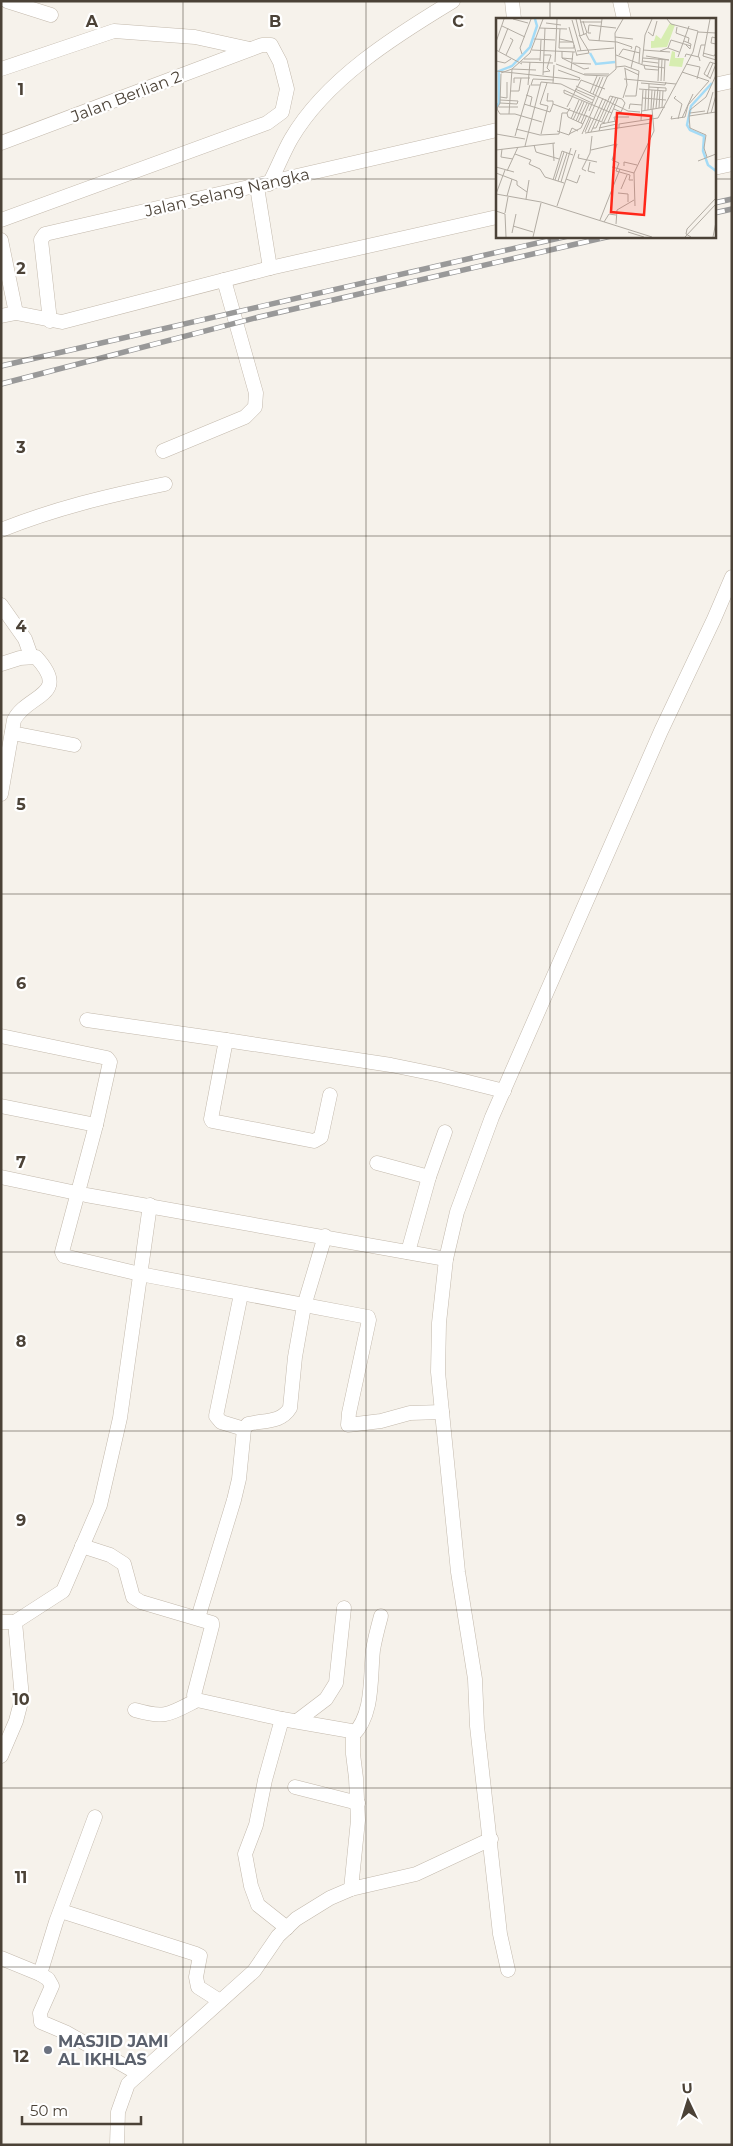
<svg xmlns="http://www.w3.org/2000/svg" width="733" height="2146" font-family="Montserrat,sans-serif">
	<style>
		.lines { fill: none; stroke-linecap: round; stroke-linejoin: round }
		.minor-casing { stroke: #c3b9ac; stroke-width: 15 }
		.minor { stroke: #fff; stroke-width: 14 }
		.rail-casing { stroke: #999; stroke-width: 5.5 }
		.rail { stroke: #fff; stroke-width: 4; stroke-dasharray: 11; stroke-linecap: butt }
		.grid { fill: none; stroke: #4b4237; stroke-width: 1; stroke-opacity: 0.55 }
		.worship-dot { fill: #6b7280; stroke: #fff; stroke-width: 2 }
		.labels { text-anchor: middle; stroke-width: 4.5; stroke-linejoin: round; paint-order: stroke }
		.street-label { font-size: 16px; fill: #4b4237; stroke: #fff }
		.worship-label { font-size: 16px; font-weight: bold; fill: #5b616d; stroke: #fff; text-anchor: start }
		.inset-river { fill: none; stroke: #a4dbf6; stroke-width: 2.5 }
		.inset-road { fill: none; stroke: #b2aca3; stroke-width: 1 }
		.view { fill: #ff2719; fill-opacity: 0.15; stroke: #ff2719; stroke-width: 2.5 }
		.inset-edge { fill: none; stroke: #4b4237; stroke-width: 2.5 }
		.grid-label { font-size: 16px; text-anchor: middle; font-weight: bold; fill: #4b4237; stroke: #fff; stroke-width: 4.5; stroke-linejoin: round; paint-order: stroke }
	</style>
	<rect width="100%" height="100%" fill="#f6f2eb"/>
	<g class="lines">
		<defs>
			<g id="minor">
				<path d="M 7,1 L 51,15"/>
				<path d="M 512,1 L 514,19"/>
				<path d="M 620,1 L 624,19"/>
				<path d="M 1,69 L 114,31 L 195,37 L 250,49"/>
				<path d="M 714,85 L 732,81"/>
				<path d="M 1,143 L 262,45 L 271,45 L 280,62 L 287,89 L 282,112 L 267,123 L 1,220"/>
				<path d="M 714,168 L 732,164"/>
				<path d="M 269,184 C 277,169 283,153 291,139 C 326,79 395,36 453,1"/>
				<path d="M 257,187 L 270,268"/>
				<path d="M 1,240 L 16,313"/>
				<path d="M 1,316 L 16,313 L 62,322 L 270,268 L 497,217"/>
				<path d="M 50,321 L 41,240 L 45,234 L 497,130"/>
				<path d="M 163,451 L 245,417 L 255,407 L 256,393 L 224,280"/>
				<path d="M 1,530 C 56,508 107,496 165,484"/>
				<path d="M 1,605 L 25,639 L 31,656"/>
				<path d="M 1,664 L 20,658 L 36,657 C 72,696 27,694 14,720 L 1,794"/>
				<path d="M 12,733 L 74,745"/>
				<path d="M 87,1020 L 226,1040"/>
				<path d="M 1,1036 L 107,1058 L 110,1062 L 96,1125 L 62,1252 L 64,1256 L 140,1274 L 368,1317 L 369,1320 L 349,1413 L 348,1425 L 381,1421 L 410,1413 L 442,1412"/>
				<path d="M 330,1095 L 321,1137 L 314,1141 L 212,1121 L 211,1119 L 226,1040 L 391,1065 L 440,1075 L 504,1091"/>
				<path d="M 1,1106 L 96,1125"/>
				<path d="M 377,1163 L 429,1177"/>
				<path d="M 1,1177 L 86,1195 L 446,1259"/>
				<path d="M 408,1252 L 429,1177 L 445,1132"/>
				<path d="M 241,1294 L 216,1416 L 221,1422 L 244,1429"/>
				<path d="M 82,1546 L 110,1555 L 124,1564 L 133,1597 L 141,1602 L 212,1623 L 212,1626 L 194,1695 L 197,1700"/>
				<path d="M 198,1618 L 234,1500 L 239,1479 L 244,1429 L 248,1424 C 264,1420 281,1423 290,1408 L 295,1357 L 304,1306 L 325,1236"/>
				<path d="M 1,1622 L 15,1622"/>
				<path d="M 135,1710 C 166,1719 170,1714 197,1700 L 282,1719 L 351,1731 L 353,1735 L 353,1754 L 356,1778 L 358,1820 L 351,1889"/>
				<path d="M 282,1719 L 265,1780 L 256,1825 L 245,1854 L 251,1886 L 258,1905 L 287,1928"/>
				<path d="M 297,1721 L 326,1699 L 336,1683 L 344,1608"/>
				<path d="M 353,1735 C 374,1714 370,1677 373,1650 C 375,1638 378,1627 381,1616"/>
				<path d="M 1,1756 L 16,1721 L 22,1698 L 15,1622 L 63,1591 L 100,1505 L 120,1418 L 150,1205"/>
				<path d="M 295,1787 L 358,1803"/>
				<path d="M 95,1817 L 56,1922 L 40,1974 L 48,1979 L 52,1986 L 40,2013 L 41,2022 L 67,2033 L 139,2074"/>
				<path d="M 61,1911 L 196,1954 L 200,1956 L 196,1977 L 198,1987 L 220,2001"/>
				<path d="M 1,1958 L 40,1974"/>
				<path d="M 508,1970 L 500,1934 L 477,1726 L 475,1679 L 458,1572 L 438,1372 L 439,1323 L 446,1259 L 457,1212 L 492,1117 L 661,731 L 714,619 L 732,577"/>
				<path d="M 117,2145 L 118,2112 L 128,2084 L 254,1971 L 278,1936 L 296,1919 L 330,1898 L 351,1889 L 416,1874 L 491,1839"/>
			</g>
		</defs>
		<use href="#minor" class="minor-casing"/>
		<use href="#minor" class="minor"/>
		<defs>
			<g id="rail">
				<path d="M 714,203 L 732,199"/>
				<path d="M 714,213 L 732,209"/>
				<path d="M 1,366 L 568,236"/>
				<path d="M 1,384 L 259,317 L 611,236"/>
			</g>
		</defs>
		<use href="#rail" class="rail-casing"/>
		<use href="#rail" class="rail"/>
	</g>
	<path class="grid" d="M 183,1 L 183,2145M 366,1 L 366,2145M 550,1 L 550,19M 1,179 L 497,179M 714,179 L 732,179M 550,236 L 550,2145M 1,358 L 732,358M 1,536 L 732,536M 1,715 L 732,715M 1,894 L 732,894M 1,1073 L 732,1073M 1,1252 L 732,1252M 1,1431 L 732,1431M 1,1610 L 732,1610M 1,1788 L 732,1788M 1,1967 L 732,1967"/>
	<circle class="worship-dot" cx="48" cy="2050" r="5"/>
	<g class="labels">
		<g class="street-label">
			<text transform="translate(126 96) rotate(-21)" y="6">Jalan Berlian 2</text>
			<text transform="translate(227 192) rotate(-13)" y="6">Jalan Selang Nangka</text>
		</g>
		<g class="worship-label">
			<text x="58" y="2047">MASJID JAMI<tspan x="58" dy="18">AL IKHLAS</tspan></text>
		</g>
	</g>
	<g transform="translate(496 18)">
		<rect width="220" height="220" fill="#f6f2eb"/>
		<path d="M 174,5 L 179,7 L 171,29 L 155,30 L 155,23 L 158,23 L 160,17 L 165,21 ZM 176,33 L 179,34 L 179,40 L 188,40 L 186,49 L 173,48 Z" fill="#d7edb1"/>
		<path class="inset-river" d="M 94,35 L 100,46 L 119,44M 216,65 L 195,88 L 191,107 L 194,112 L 208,118 L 207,133 L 212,147 L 220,153M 0,89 L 3,85 L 3,53 L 16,48 L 34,29 L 41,8 L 39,1"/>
		<path class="inset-road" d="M 17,1 L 32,5M 80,1 L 84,18 L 91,15 L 87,3M 84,1 L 88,17M 214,1 L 207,38 L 220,42M 76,2 L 85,33M 84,4 L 106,4M 50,5 L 65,7M 6,8 L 29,19M 73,9 L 81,38M 181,9 L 180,15 L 193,20 L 192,25M 43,10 L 71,11M 64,11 L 63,30 L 78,30 L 78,27M 152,14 L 157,18 L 161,3M 202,14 L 220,15M 95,15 L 92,15 L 93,7 L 120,10M 90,16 L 93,22 L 121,24 L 136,29 L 135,31M 83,17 L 92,32M 119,19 L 137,21M 220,20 L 216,19 L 215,25 L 220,26M 38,21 L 59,22M 103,23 L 106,1M 188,23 L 195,26 L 194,31 L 190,27M 0,24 L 8,1M 63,24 L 77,24 L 64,21M 172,30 L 175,22 L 195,28M 0,32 L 26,46M 36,32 L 79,34M 147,32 L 174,34M 3,33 L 12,10M 66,33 L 66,40 L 77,41M 81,33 L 118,30M 164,33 L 172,30 L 183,34M 207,35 L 218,38 L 220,35M 26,36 L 24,30 L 35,1M 10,37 L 17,22 L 14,20M 81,37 L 93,35 L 92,32M 120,37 L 147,47 L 169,50M 123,37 L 127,31 L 144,35M 182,39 L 193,8M 189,39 L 190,36 L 203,39 L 204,43M 202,39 L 205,27 L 209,27M 66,40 L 88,51 L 93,50M 147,40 L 173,42 L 150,38M 28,41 L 44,41M 0,43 L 9,45 L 15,41M 44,43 L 45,22M 146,43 L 162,45M 25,44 L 57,45M 59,44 L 61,1M 77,45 L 95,46M 60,46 L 89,57 L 112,58M 146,46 L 149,17 L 156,1M 190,46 L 204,49 L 201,61M 148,47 L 149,51 L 162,52M 120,49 L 129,48 L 143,53M 128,50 L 143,57M 135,50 L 140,28 L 144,30 L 143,45M 16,51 L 40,52M 62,52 L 84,60 L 83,62M 75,52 L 77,34M 0,53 L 83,62M 47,54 L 54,53 L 51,50 L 55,37 L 48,37M 186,54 L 213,63M 5,55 L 16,51 L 34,35 L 47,1M 88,56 L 113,56M 47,57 L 49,10M 220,57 L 210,79 L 194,92 L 193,98 L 220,94M 211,59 L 217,45M 214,60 L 208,56 L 214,44 L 220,46M 128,61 L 180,66M 214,61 L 220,46M 162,63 L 163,40M 165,63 L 166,42M 168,63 L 169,42M 18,65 L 18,60 L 34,60M 57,65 L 58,47M 145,65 L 169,67 L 170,64M 32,67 L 34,44M 44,67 L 35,67 L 37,61 L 58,62M 80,68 L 132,93 L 144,94M 153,69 L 170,70 L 170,73M 79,71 L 98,79M 143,71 L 170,73M 68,72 L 68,75 L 116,95M 68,72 L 96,85M 14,73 L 23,73 L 25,60M 52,75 L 51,83 L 57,83 L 57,86M 94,75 L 101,58M 97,76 L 104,59M 30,77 L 36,79 L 34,88M 129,78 L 140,78 L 143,53M 180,78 L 178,80 L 186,86 L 182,101M 4,79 L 11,80 L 11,64M 127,80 L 131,67 L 129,51M 147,80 L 170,82M 4,82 L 22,83 L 21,86 L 4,85M 28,86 L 54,94 L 57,86M 44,86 L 52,88 L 45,116M 44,86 L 51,65M 57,86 L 109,105M 3,89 L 22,89M 71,89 L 85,62 L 109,71M 166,89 L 167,73M 160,90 L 162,70M 163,90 L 164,73M 133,91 L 134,86 L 146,87M 155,91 L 156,72M 157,91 L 159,72M 149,92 L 150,72M 152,92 L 153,66M 93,93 L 107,59M 146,93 L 169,89M 71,95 L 72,99 L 87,106M 194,95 L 209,93M 215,95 L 220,77M 4,96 L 19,96 L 46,104M 4,96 L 1,91 L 4,85 L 5,56M 13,96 L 16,51M 211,96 L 217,74M 176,98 L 175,101 L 189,99 L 192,87 L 213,63M 193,98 L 194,110 L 210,117 L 208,130 L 211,139M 186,100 L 197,76M 75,101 L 83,82M 77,102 L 86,83M 145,102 L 147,72M 80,103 L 88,84M 106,103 L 117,78M 82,104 L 91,85M 108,104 L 120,79M 112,104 L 122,80M 85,105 L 93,86M 97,110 L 100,110 L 114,78 L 126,81 L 129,85 L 125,94 L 118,91M 103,110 L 121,106M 121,110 L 118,99 L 133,99M 123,110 L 123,106 L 162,100 L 197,34 L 202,13 L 175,6 L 171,1M 20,111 L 44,117 L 63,116 L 66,95 L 71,95 L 74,90M 61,113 L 73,117 L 76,110 L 82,113M 103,113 L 105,106 L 120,103M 89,114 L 95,100M 92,114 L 107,80M 95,114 L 110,81M 89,115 L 155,105M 0,116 L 29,121M 73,116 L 85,110 L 91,97M 86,116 L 111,59 L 120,51 L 119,15 L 127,1M 19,118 L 34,67M 57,125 L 58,143M 38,127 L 40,134 L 63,141M 29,128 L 45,64 L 65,66 L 97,82M 6,131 L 5,139 L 17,141M 0,132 L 59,125M 95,132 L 121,126 L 116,142 L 123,145 L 120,153 L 134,157 L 133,162 L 137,162M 19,136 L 35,142 L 33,146 L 44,151 L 49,159 L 68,165M 83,136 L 82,140 L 101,144M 202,143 L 220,136M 94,144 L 92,153 L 99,155M 128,148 L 128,144 L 141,147M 0,149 L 18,154M 116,149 L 138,155M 11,153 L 22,129M 90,153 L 86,151 L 94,135 L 96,118M 0,155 L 21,163 L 21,167 L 31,174M 70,161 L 81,165 L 84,157M 57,162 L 66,133 L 77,137M 59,162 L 68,134M 62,163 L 71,135M 65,164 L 75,130M 125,171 L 131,157M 122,175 L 132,176 L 132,184M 0,176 L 9,152M 0,176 L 45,184 L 156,219M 11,178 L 16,161M 30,181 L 33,162M 61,188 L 80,132M 139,188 L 138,155 L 158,113 L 156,91M 0,193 L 9,196 L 10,219M 9,195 L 12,179M 104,202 L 124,151M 108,204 L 113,196 L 120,197M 120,206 L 121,192 L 138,182M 17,208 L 37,214M 132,214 L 148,219M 16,215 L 20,196M 37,219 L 45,185M 189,219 L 220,186M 195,219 L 190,216 L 191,211 L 220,180M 217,219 L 220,204"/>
		<path class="view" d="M 121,95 L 155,98 L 148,197 L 115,194 Z"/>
		<rect width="220" height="220" class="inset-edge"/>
	</g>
	<g class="grid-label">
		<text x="92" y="27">A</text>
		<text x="275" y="27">B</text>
		<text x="458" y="27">C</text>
		<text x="21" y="95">1</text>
		<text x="21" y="274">2</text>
		<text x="21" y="453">3</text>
		<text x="21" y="632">4</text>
		<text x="21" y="810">5</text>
		<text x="21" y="989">6</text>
		<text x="21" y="1168">7</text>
		<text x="21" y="1347">8</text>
		<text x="21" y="1526">9</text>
		<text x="21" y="1705">10</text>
		<text x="21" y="1883">11</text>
		<text x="21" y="2062">12</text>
	</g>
	<rect width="733" height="2146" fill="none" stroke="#4b4237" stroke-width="5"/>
	<g transform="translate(688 2101) rotate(356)" stroke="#ffffff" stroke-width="4" paint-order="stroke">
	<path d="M0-4L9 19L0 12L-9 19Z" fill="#4b4237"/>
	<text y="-8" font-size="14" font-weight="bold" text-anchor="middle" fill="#4b4237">U</text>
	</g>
	<path d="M22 2116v8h119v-8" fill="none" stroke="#4b4237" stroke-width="2.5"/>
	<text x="30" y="2116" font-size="15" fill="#4b4237" stroke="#ffffff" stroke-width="4" paint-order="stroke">50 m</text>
</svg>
